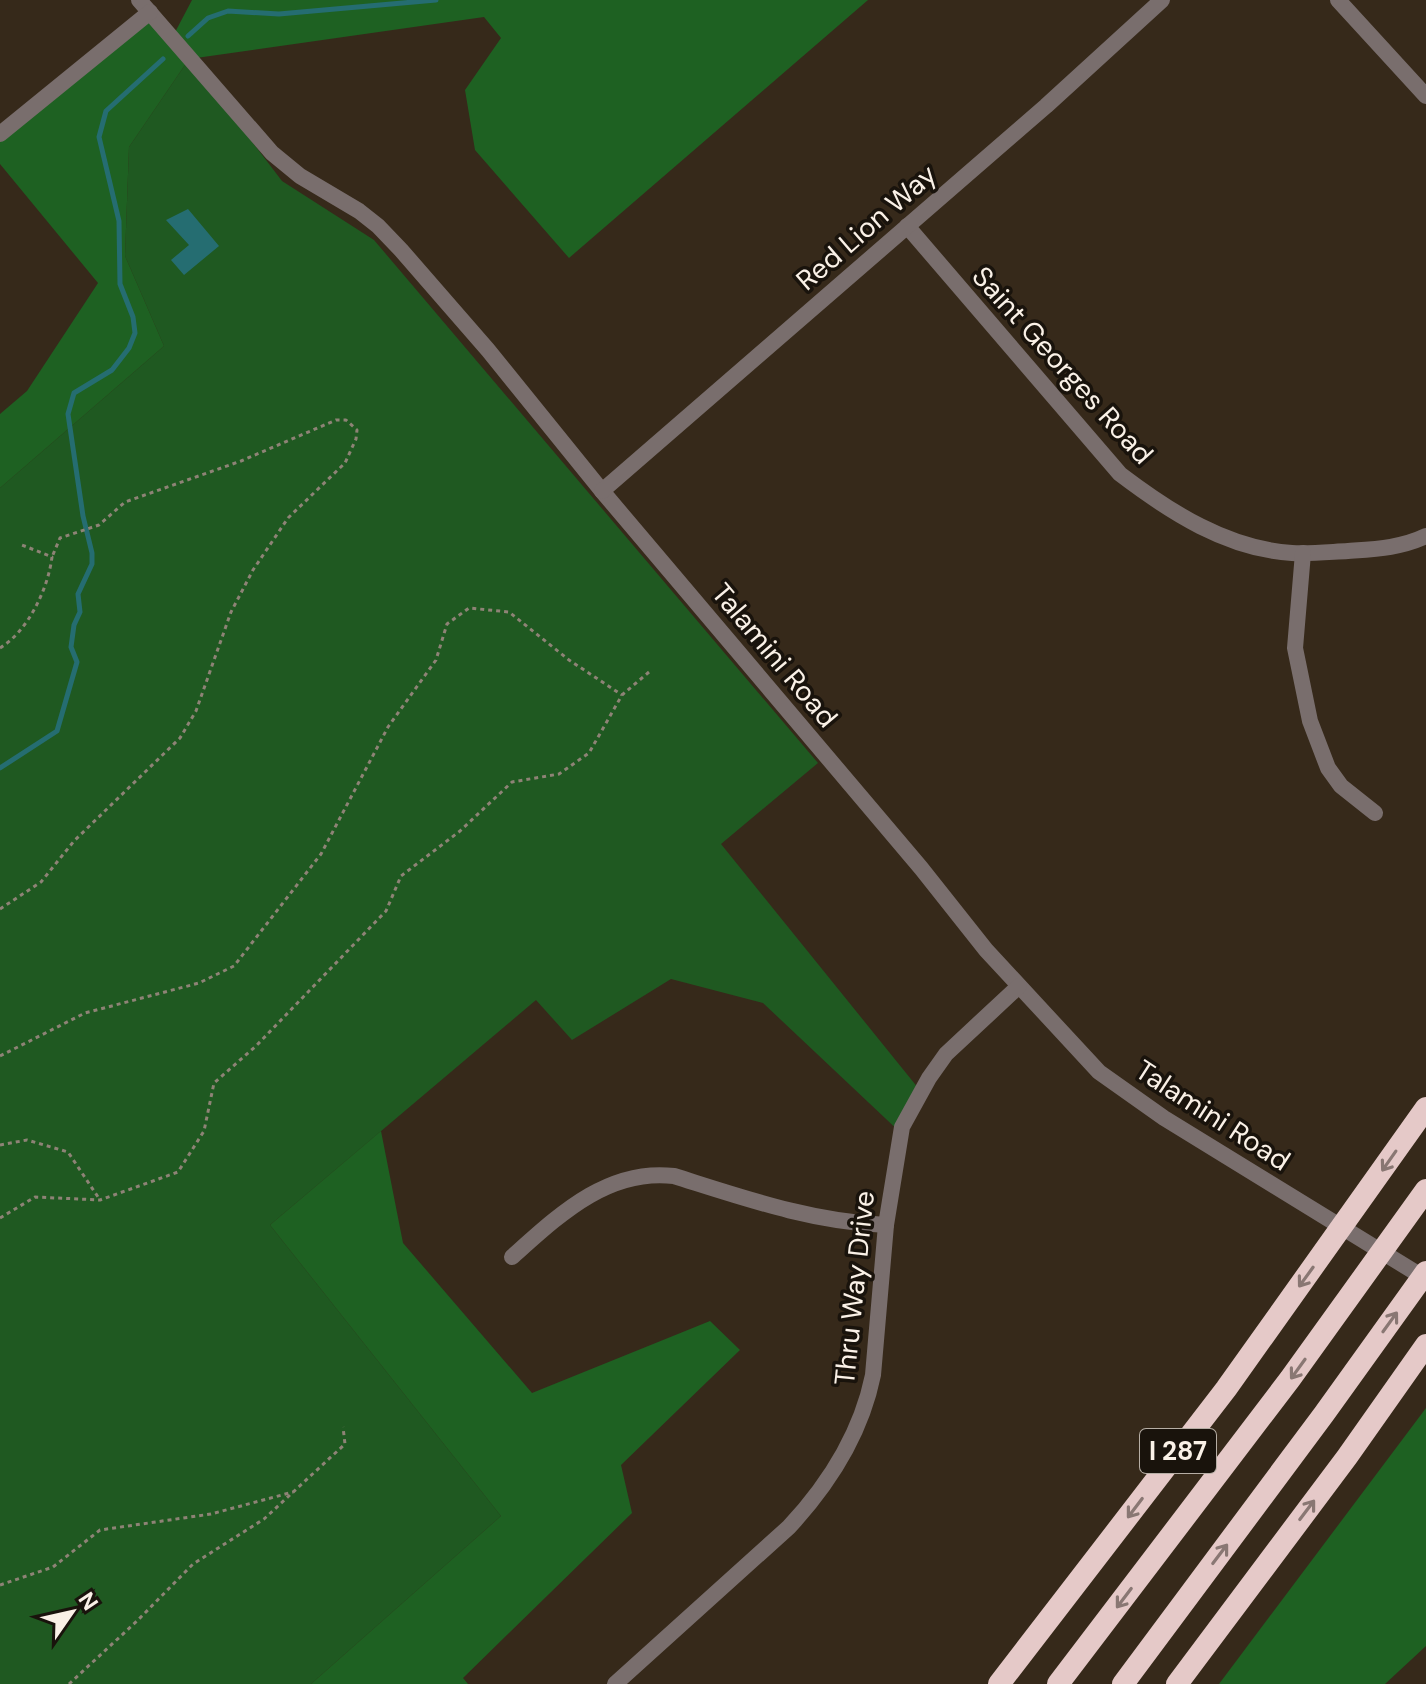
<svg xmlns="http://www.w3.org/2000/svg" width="1426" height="1684" font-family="'DM Sans',sans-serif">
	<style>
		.green { fill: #1f5921 }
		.forest { fill: #1e6122 }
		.water { fill: #256d71 }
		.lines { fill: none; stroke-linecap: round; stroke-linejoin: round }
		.stream { stroke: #256d71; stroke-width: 5 }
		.path { stroke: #8e8376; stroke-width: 3; stroke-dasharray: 4 4; stroke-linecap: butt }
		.minor { stroke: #796e6d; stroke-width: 16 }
		.highway { stroke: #e5c9c8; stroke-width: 22 }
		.oneway { stroke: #897773 }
		.labels { text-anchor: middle; stroke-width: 7; stroke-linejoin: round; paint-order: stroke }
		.shield { fill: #19130c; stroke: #b6aea5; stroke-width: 2 }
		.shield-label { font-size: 26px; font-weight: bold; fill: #faf1e7 }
		.street-label { font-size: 28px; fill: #faf1e7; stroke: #19130c }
	</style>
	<rect width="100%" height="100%" fill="#36291a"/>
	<path class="green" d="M 189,59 L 282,181 L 374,240 L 818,763 L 721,844 L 923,1094 L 903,1135 L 763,1003 L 671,979 L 572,1040 L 536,1000 L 270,1225 L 501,1516 L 311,1684 L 0,1684 L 0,488 L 164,346 L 125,256 L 129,147 Z"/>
	<g class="forest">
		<path d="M 192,0 L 868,0 L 569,258 L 475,150 L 465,90 L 501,38 L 484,17 L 189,59 L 129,147 L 125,256 L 164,346 L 0,488 L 0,414 L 27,391 L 98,283 L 0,164 L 0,142 L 147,9 L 172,38 Z"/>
		<path d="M 381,1131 L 403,1243 L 532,1393 L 710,1321 L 740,1350 L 621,1465 L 632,1513 L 463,1678 L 468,1684 L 311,1684 L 501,1516 L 270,1225 Z"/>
		<path d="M 1426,1408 L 1426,1646 L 1385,1684 L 1219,1684 Z"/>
	</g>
	<path class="water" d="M 188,209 L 219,246 L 184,275 L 171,260 L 189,245 L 166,220 Z"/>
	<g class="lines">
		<g class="stream">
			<path d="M 188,36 L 208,18 L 228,11 L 279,14 L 436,0"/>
			<path d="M 0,768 L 57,731 L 77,662 L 71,647 L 74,625 L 80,612 L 78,594 L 92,564 L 92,553 L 83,516 L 68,414 L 74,393 L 112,370 L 129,348 L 135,333 L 133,317 L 120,284 L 119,221 L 99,137 L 106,111 L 163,59"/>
		</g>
		<g class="path">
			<path d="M 0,648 C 28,631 48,589 52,557 L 22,545"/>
			<path d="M 0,909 L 41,882 L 74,841 L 180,738 L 196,711 L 231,612 L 253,570 L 288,518 L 345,463 L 356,439 L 357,430 L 346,420 L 336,420 L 241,461 L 125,502 L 99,525 L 60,538 L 52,557"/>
			<path d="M 0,1056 L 85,1013 L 199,983 L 234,966 L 321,854 L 388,727 L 436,660 L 447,624 L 469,608 L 509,612 L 569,660 L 622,695"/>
			<path d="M 0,1145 L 27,1140 L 68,1152 L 100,1200"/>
			<path d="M 0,1218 L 35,1197 L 100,1200 L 178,1172 L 204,1131 L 214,1083 L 256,1046 L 386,911 L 401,876 L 460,831 L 512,782 L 559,774 L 589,753 L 622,695 L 649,672"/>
			<path d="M 0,1585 L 53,1567 L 100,1530 L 211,1514 L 293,1492"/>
			<path d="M 69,1684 L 137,1621 L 193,1564 L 264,1519 L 345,1444 L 343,1427"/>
		</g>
		<g class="minor">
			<path d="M 139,0 L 272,153 L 300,176 L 359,211 L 378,226 L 401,250 L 488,350 L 602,491 L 921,868 L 986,950 L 1099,1072 L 1164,1118 L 1426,1279"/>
			<path d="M 1338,0 L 1426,96"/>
			<path d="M 0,134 L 150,12"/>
			<path d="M 907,226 L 1120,474 C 1170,512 1227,549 1292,553 C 1310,554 1329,552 1348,551 C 1375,549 1401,548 1426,536"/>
			<path d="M 602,491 L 1046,106 L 1162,0"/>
			<path d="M 1303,553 L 1295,648 L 1310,721 L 1328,768 L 1341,786 L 1375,813"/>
			<path d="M 512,1257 C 558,1216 607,1168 674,1176 C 744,1198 812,1222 886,1225"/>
			<path d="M 615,1684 L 789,1527 C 829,1484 861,1434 873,1375 L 886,1225 L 902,1127 L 929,1078 L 946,1054 L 1019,986"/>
		</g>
		<g class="highway">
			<path d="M 999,1684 L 1226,1389 L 1426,1108"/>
			<path d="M 1058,1684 L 1290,1379 L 1426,1190"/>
			<path d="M 1123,1684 L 1324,1414 L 1426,1272"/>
			<path d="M 1177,1684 L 1347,1457 L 1426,1345"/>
		</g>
	</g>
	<defs><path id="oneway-shaft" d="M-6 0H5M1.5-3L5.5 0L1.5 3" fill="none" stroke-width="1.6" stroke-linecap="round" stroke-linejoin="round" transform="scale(2)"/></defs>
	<g class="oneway">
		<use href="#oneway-shaft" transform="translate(1389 1161) rotate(125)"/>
		<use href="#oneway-shaft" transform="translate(1306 1277) rotate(126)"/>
		<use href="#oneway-shaft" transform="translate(1390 1322) rotate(-54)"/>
		<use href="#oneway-shaft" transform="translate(1298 1369) rotate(126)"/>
		<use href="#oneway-shaft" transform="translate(1135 1508) rotate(127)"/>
		<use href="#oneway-shaft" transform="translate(1307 1510) rotate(-53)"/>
		<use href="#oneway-shaft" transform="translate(1220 1554) rotate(-53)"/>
		<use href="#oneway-shaft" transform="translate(1124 1598) rotate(127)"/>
	</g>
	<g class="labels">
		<rect class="shield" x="1140" y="1429" width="76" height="44" rx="6"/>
		<g class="shield-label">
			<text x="1178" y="1460">I 287</text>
		</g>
		<g class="street-label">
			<text transform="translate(866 227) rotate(-41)" y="10">Red Lion Way</text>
			<text transform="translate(1063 365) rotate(48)" y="10">Saint Georges Road</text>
			<text transform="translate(775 655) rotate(50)" y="10">Talamini Road</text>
			<text transform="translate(1213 1115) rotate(33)" y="10">Talamini Road</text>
			<text transform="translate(854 1288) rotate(-84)" y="10">Thru Way Drive</text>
		</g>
	</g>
	<g transform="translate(72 1612) rotate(56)" stroke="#19130c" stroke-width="6" paint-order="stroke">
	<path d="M0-6L14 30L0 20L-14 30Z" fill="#faf1e7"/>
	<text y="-12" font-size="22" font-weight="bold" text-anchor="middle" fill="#faf1e7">N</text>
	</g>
</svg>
